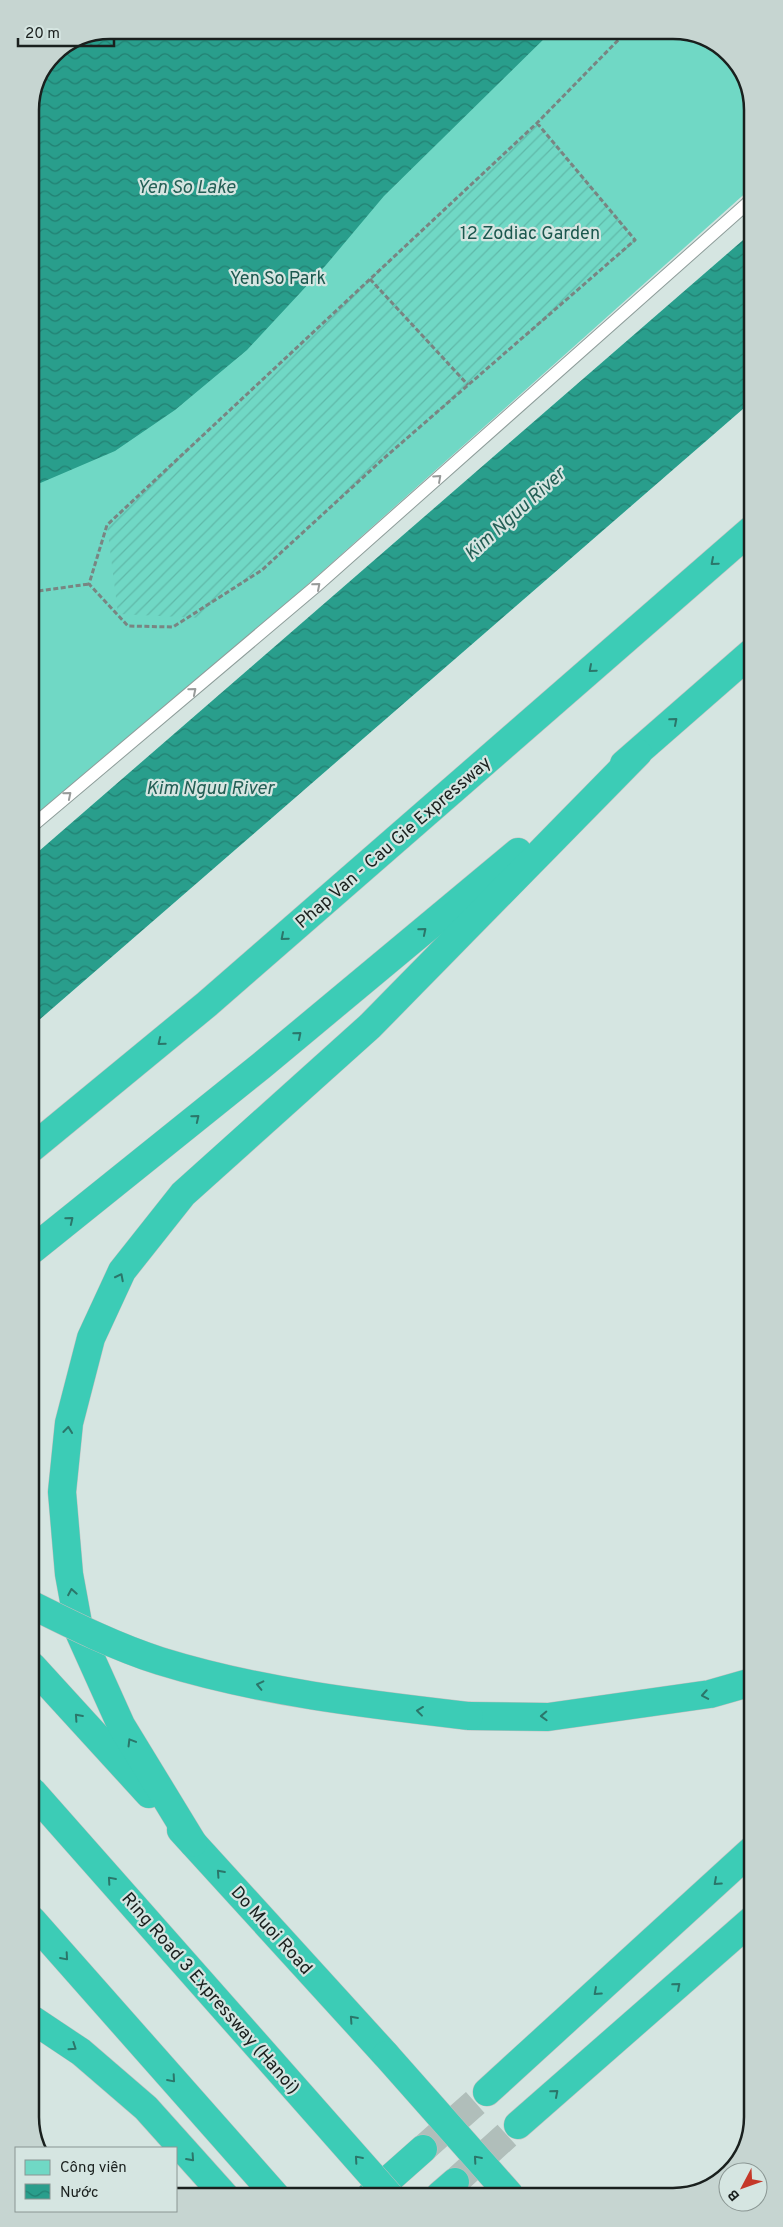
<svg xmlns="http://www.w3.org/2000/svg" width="783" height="2227" font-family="Overpass,sans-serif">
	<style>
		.green { fill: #70d8c5 }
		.garden { fill: url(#garden-furrows) }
		.water { fill: url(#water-waves) }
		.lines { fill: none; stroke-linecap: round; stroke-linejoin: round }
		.highway-tunnel { stroke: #b0beba; stroke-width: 28; stroke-dasharray: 28 14; stroke-linecap: butt }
		.lane-casing { stroke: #8e9d9a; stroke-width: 14 }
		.highway-casing { stroke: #bfc1c0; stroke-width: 29 }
		.path { stroke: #798582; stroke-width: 3; stroke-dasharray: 5 2.5; stroke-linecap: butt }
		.lane { stroke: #fff; stroke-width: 12 }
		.highway { stroke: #3cccb6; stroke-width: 28 }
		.highway-bridge-casing { stroke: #bfc1c0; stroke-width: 29; stroke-linecap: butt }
		.highway-bridge { stroke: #3cccb6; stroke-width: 28 }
		.oneway { stroke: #989b9a }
		.oneway2 { stroke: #2b766a }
		.labels { text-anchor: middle; stroke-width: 4.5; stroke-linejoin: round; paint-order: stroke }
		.park-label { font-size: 18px; fill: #1b584e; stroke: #d5e5e1 }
		.street-label { font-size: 18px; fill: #1a201e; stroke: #d5e5e1 }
		.water-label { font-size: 19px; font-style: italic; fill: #235f55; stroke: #d5e5e1 }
		.rim { fill: none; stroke: #1a201e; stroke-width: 2.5 }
	</style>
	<defs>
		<pattern id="garden-furrows" width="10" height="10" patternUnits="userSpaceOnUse" patternTransform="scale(1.25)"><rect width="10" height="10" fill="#70d8c5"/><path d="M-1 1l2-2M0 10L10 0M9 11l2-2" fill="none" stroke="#60b9a9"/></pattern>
		<pattern id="water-waves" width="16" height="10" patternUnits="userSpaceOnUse" patternTransform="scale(1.25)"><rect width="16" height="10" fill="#299e8c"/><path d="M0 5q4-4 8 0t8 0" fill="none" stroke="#228072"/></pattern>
	</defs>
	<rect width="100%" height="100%" fill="#d5e5e1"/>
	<path class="green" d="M 109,30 L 679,30 L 722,47 L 750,89 L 750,189 L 31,832 L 30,104 L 53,53 Z"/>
	<path class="garden" d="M 537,123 L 637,240 L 201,618 L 118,614 L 107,525 Z"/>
	<g class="water">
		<path d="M 109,30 L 553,30 L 384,196 L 326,265 L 247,350 L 175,410 L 115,451 L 31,487 L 30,104 L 53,53 Z"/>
		<path d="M 750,234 L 751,402 L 31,1027 L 31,858 Z"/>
	</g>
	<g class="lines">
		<g class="highway-tunnel">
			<path d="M 423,2149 L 487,2092"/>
			<path d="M 455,2182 L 518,2125"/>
		</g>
		<defs>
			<path id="lane" d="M 31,827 L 314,588 L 750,201"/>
			<g id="highway">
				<path d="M 624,764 L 751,653"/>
				<path d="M 32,1148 L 207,1004 L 751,530"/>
				<path d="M 32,1250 L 261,1066 L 518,852"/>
				<path d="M 32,1666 L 149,1794"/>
				<path d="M 469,1716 L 548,1717 L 710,1694 L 752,1682"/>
				<path d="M 181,1830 L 386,2055"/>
				<path d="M 193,1843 L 121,1725 L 80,1634 L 69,1574 L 62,1492 L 69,1423 L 91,1338 L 122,1271 L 183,1194 L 370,1026 L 638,753"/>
				<path d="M 32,1920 L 276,2196"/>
				<path d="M 33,2020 L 81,2052 L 146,2108 L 225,2196"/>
				<path d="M 487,2092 L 753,1849"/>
				<path d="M 518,2125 L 753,1919"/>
				<path d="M 440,2195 L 455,2182"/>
				<path d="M 370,2196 L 423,2149"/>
			</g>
		</defs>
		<use href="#lane" class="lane-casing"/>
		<use href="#highway" class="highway-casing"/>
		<g class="path">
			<path d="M 537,123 L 635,240 L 383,459 L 262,570 L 173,627 L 128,626 L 89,584 L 107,525 L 537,123 L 628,30"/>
			<path d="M 370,279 L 468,385"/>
			<path d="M 31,592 L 89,584"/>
		</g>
		<use href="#lane" class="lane"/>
		<use href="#highway" class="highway"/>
		<defs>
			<g id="highway-bridge">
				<path d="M 32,1605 C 74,1626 116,1647 160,1661 C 260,1692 365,1704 469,1716"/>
				<path d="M 32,1791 L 390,2196"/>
				<path d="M 386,2055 L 510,2195"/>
			</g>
		</defs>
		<use href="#highway-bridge" class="highway-bridge-casing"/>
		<use href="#highway-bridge" class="highway-bridge"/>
	</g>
	<defs><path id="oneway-chevron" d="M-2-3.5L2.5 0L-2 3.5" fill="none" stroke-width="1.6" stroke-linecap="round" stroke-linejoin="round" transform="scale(1.25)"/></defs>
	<g class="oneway">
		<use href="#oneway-chevron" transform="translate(438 478) rotate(-42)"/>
		<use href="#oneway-chevron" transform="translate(317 586) rotate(-41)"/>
		<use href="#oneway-chevron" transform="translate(193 691) rotate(-40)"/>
		<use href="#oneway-chevron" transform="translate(68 795) rotate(-40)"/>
	</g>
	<g class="oneway2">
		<use href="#oneway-chevron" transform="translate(714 562) rotate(139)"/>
		<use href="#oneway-chevron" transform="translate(592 669) rotate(139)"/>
		<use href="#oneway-chevron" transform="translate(674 721) rotate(-41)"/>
		<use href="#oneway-chevron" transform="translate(423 931) rotate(-40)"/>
		<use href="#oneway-chevron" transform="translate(284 937) rotate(139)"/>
		<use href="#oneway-chevron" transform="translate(298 1035) rotate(-40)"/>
		<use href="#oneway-chevron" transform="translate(161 1042) rotate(141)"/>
		<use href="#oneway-chevron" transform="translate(196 1118) rotate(-39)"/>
		<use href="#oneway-chevron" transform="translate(70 1220) rotate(-39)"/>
		<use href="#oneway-chevron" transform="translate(120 1277) rotate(-63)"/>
		<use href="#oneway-chevron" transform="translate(68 1430) rotate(-84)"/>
		<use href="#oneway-chevron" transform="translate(72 1592) rotate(-100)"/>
		<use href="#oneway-chevron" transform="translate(260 1685) rotate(-167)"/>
		<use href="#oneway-chevron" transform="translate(705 1695) rotate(170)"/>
		<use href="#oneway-chevron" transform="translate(420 1711) rotate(-173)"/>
		<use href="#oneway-chevron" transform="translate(544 1716) rotate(178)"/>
		<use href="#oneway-chevron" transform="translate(78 1717) rotate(-132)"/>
		<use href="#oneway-chevron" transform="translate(131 1742) rotate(-121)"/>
		<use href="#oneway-chevron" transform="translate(220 1873) rotate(-132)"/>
		<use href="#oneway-chevron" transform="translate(111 1880) rotate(-131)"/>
		<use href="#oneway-chevron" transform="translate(717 1882) rotate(138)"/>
		<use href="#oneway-chevron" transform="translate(65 1957) rotate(49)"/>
		<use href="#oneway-chevron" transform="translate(677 1986) rotate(-41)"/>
		<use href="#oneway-chevron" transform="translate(597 1992) rotate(138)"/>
		<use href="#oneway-chevron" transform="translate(353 2019) rotate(-132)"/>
		<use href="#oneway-chevron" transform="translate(73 2047) rotate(34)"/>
		<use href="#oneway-chevron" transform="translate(172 2079) rotate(49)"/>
		<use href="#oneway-chevron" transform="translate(555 2093) rotate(-41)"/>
		<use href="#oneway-chevron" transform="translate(191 2158) rotate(48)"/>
		<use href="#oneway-chevron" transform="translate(358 2159) rotate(-131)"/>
		<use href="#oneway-chevron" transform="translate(477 2159) rotate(-131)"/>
	</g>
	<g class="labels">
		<g class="park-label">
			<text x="530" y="239">12 Zodiac Garden</text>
			<text x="278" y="284">Yen So Park</text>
		</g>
		<g class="street-label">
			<text transform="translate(393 842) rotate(-41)" y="6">Phap Van - Cau Gie Expressway</text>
			<text transform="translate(272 1930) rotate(48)" y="6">Do Muoi Road</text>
			<text transform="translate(211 1993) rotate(49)" y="6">Ring Road 3 Expressway (Hanoi)</text>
		</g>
		<g class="water-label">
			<text x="186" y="193">Yen So Lake</text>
			<text transform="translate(514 513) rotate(-42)" y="7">Kim Nguu River</text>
			<text x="210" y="794">Kim Nguu River</text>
		</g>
	</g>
	<path d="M0 0H783V2227H0ZM110 39H673A71 71 0 0 1 744 110V2117A71 71 0 0 1 673 2188H110A71 71 0 0 1 39 2117V110A71 71 0 0 1 110 39Z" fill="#c6d5d1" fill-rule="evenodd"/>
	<path class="rim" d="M110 39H673A71 71 0 0 1 744 110V2117A71 71 0 0 1 673 2188H110A71 71 0 0 1 39 2117V110A71 71 0 0 1 110 39Z"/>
	<rect x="15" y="2147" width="162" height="65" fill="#d5e5e1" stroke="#8a9693"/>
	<rect x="25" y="2160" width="25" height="15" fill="#70d8c5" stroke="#8a9693"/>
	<text x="60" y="2172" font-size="15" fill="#1a201e">Công viên</text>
	<rect x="25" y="2184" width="25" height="15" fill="url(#water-waves)" stroke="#8a9693"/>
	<text x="60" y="2197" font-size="15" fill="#1a201e">Nước</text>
	<g transform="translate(743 2187) rotate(229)"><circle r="24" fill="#d5e5e1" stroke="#8a9693"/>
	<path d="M0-4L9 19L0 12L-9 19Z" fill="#c53829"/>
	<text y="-8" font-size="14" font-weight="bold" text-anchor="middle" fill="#1a201e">B</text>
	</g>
	<path d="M18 38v8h96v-8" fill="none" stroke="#1a201e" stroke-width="2.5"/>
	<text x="25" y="38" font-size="15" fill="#1a201e" stroke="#d5e5e1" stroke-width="4" paint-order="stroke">20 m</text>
</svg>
